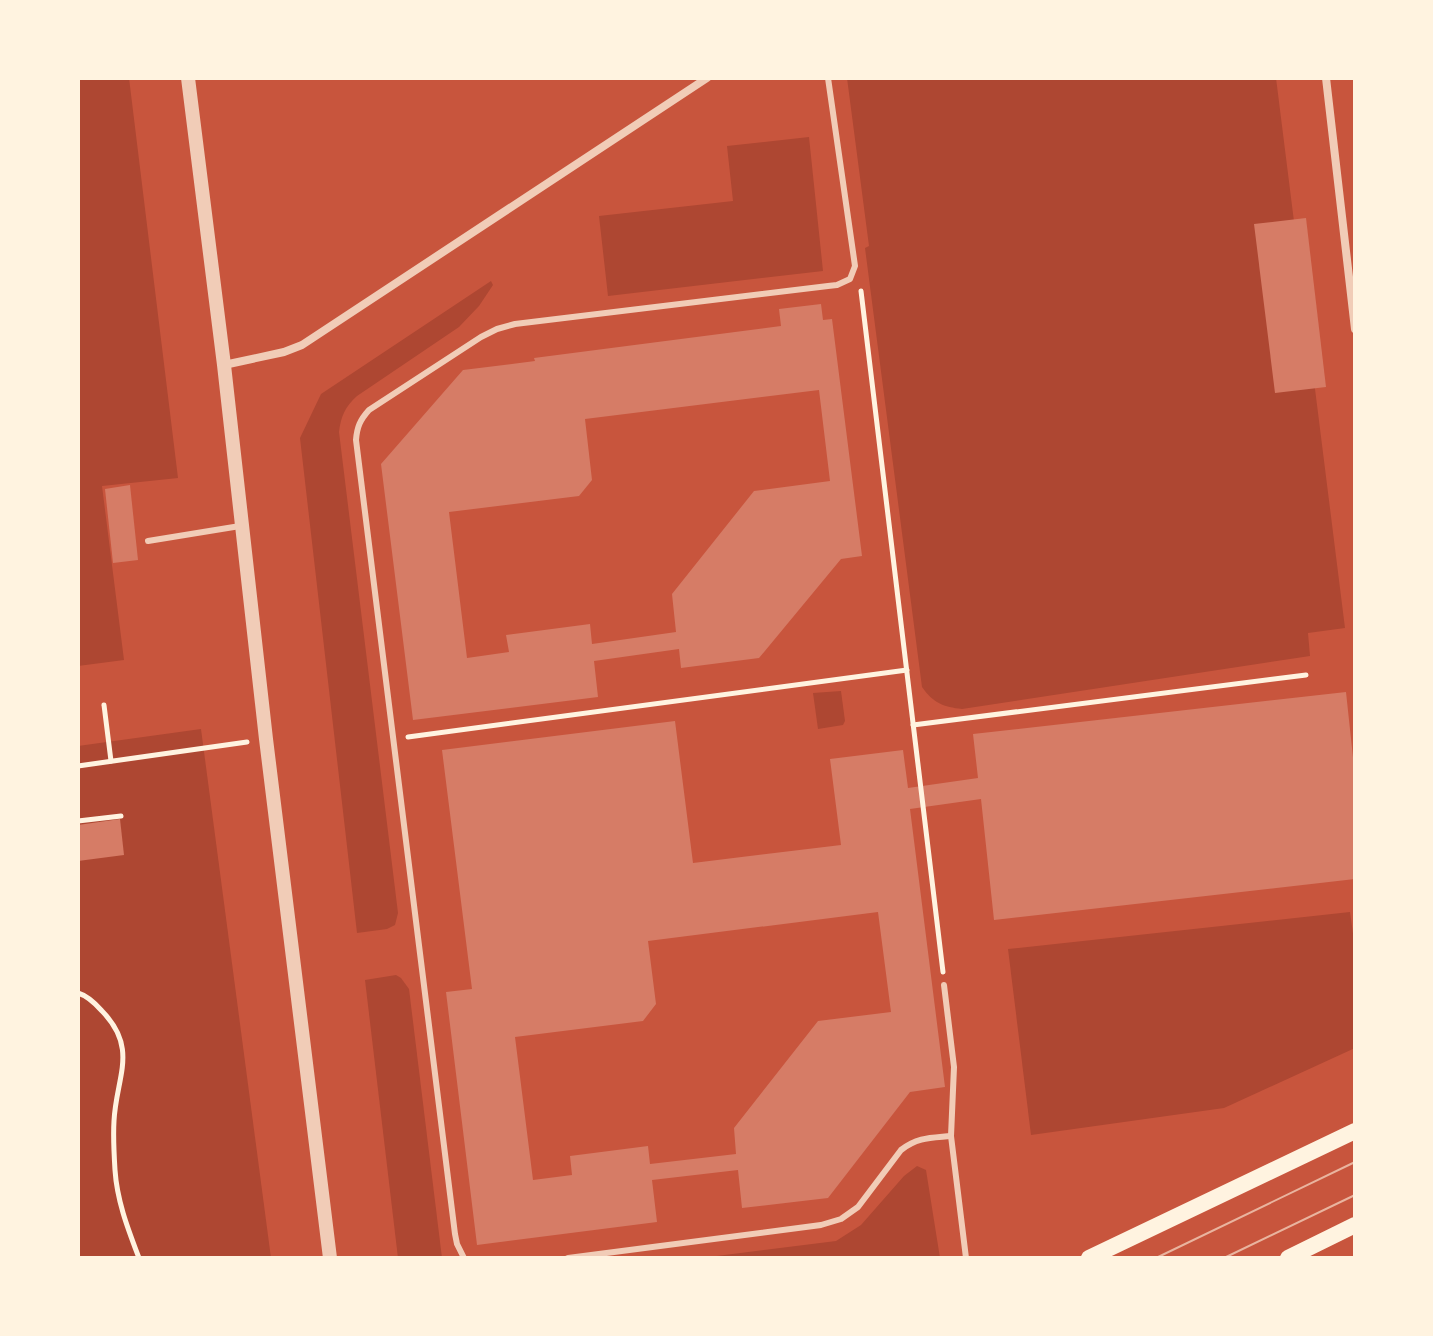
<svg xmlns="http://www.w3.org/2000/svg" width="1433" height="1336" font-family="'Work Sans',sans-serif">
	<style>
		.green { fill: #ae4732 }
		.building { fill: #d67c66; fill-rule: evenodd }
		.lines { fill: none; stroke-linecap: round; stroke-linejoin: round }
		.path { stroke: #fff3e0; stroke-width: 5 }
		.service { stroke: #f1ccb7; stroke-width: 6 }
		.minor { stroke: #f1ccb7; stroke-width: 8 }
		.tertiary { stroke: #f1ccb7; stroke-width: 14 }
		.secondary { stroke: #fff3e0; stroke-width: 16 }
		.tram { stroke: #e9b49f; stroke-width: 2 }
	</style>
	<rect width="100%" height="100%" fill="#c8553d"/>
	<g class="green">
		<path d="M 78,78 L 129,78 L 178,478 L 102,486 L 124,660 L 78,666 Z"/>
		<path d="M 847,78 L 1276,78 L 1345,628 L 1308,633 L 1310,656 L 962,709 C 944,707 933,703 922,687 L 865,248 L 869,246 Z"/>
		<path d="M 809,137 L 823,271 L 608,296 L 599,216 L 733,201 L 727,146 Z"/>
		<path d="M 491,281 L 493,285 L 479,306 L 459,327 L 357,396 C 345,407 341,416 339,432 L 398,913 L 395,925 L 387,929 L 357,933 L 300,438 L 321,394 Z"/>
		<path d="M 841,691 L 845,721 L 843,725 L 818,729 L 813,693 Z"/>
		<path d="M 201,729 L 271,1258 L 78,1258 L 78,746 Z"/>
		<path d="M 1350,912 L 1355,948 L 1355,1048 L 1224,1108 L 1031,1135 L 1008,949 Z"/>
		<path d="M 396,975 L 401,978 L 409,989 L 442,1258 L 398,1258 L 365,980 Z"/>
		<path d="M 917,1166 L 926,1170 L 940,1258 L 701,1258 L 836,1241 L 861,1225 L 904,1176 Z"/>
	</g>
	<g class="building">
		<path d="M 1306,218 L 1326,387 L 1275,393 L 1254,224 Z"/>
		<path d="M 821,304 L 823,320 L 832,319 L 862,556 L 841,559 L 759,658 L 681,668 L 679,649 L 594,661 L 598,697 L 413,720 L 381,464 L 463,370 L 535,361 L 534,358 L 781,326 L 779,309 ZM 819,390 L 830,481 L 754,491 L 672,594 L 676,632 L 592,644 L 590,624 L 506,635 L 509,652 L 467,658 L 449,512 L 579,496 L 592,480 L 585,419 Z"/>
		<path d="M 130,485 L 138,560 L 113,563 L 105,489 Z"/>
		<path d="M 1346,692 L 1355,776 L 1355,879 L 994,920 L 981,799 L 910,809 L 945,1087 L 910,1092 L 828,1198 L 742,1208 L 738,1170 L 652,1180 L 657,1222 L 477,1245 L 446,992 L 472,989 L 442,750 L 675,721 L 693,863 L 841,845 L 830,759 L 903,750 L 908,788 L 978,778 L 973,734 ZM 878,912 L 891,1012 L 818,1021 L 734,1128 L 736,1154 L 650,1164 L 648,1146 L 570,1156 L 572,1175 L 533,1180 L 515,1037 L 643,1021 L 656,1004 L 648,941 Z"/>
		<path d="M 120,819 L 124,855 L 78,861 L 78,825 Z"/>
	</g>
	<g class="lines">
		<g class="path">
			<path d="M 861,291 L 943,972"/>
			<path d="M 104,705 L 111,761"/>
			<path d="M 913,725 L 1306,675"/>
			<path d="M 408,737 L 907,670"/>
			<path d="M 78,766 L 247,742"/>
			<path d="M 78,821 L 121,816"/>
			<path d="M 78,993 C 88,996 95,1003 102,1011 C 139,1049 116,1077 114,1121 C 113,1137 114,1154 115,1170 C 117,1201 128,1229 139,1258"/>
		</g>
		<g class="service">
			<path d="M 148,541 L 240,526"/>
			<path d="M 944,985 L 954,1067 L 951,1136 L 966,1258"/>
			<path d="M 464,1258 L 457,1244 L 455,1234 L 356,440 C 357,427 360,420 369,410 L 481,337 L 497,329 L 515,324 L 828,286 L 837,285 L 850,279 L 855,266 L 828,78"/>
			<path d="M 568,1258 L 821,1225 L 841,1219 L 858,1207 L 901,1150 C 918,1137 931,1138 951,1136"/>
		</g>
		<g class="minor">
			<path d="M 1326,78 L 1355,329"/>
			<path d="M 224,365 L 284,352 L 302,345 L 707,78"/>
		</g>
		<path class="tertiary" d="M 188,78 L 224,365 L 266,739 L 330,1258"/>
		<g class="secondary">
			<path d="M 1089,1258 L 1355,1131"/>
			<path d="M 1288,1258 L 1355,1225"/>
		</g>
		<g class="tram">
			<path d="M 1156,1258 L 1355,1162"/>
			<path d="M 1224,1258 L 1355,1195"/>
		</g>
	</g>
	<rect width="1433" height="1336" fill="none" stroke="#fff3e0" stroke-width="160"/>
</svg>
